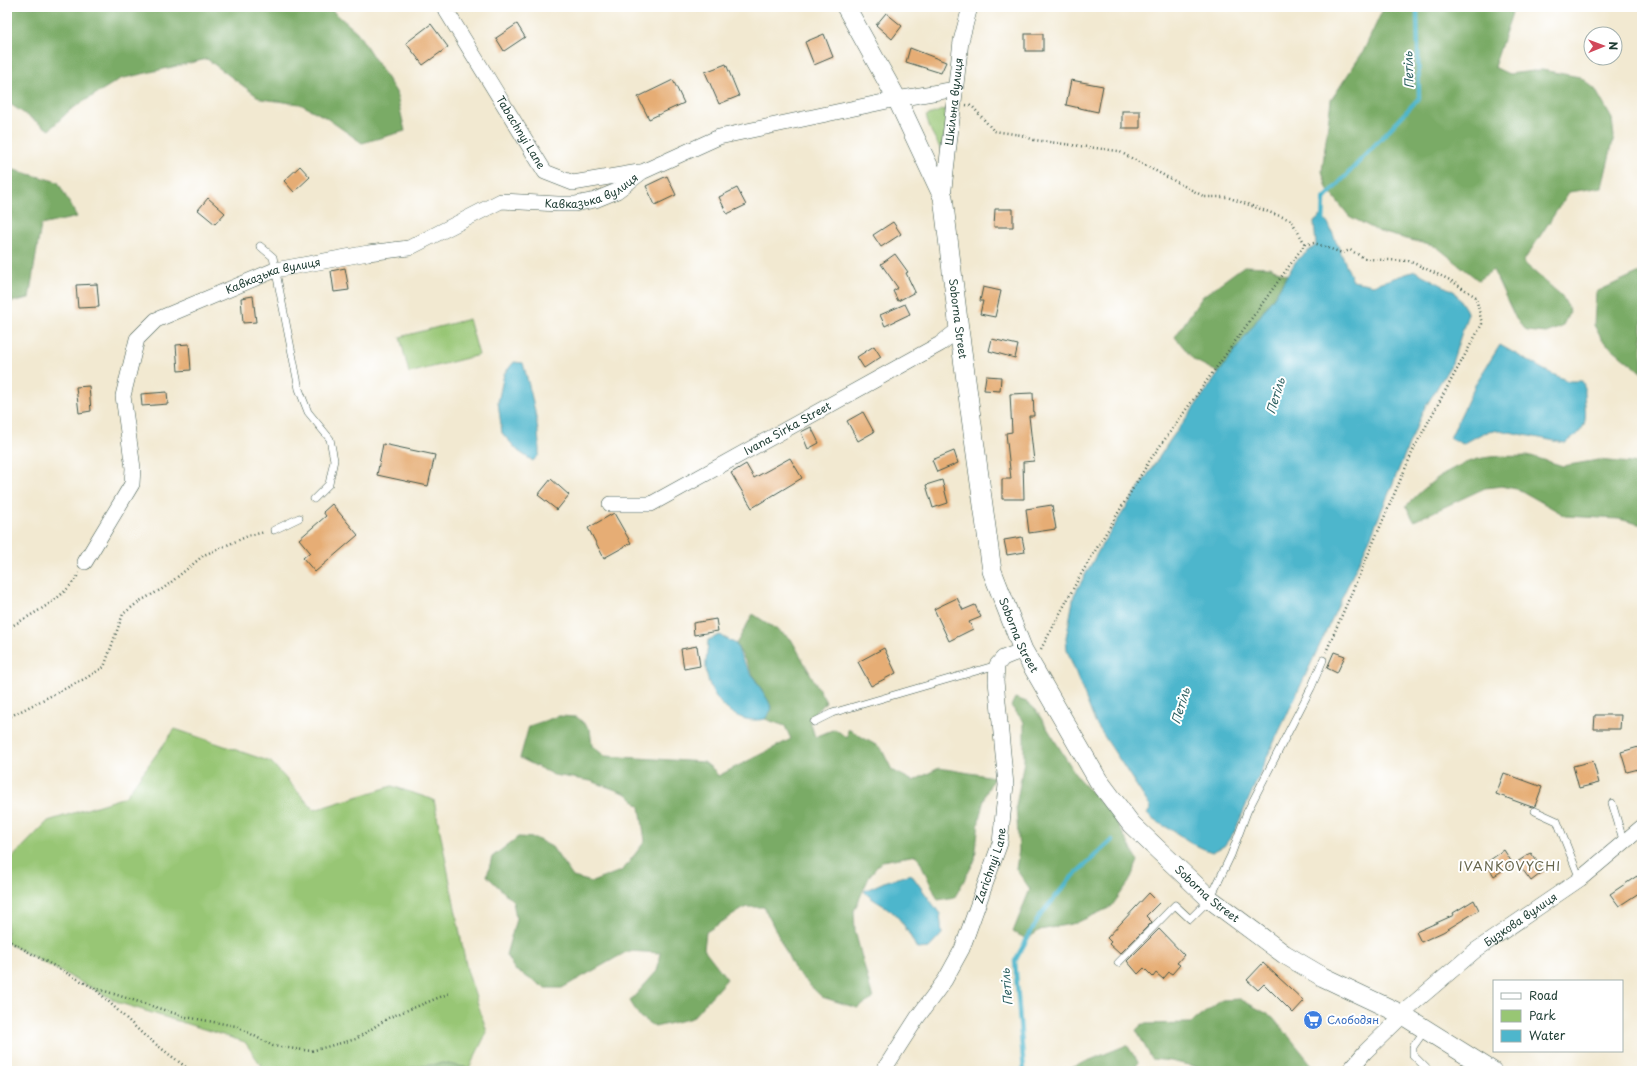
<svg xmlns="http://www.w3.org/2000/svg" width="1649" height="1078" font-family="'Playpen Sans',sans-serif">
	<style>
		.green { fill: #98c674; stroke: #5c8254 }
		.forest { fill: #7aab66; stroke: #4c744d }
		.water { fill: #4eb6cc; stroke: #367a80 }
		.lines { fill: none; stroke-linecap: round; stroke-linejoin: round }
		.stream { stroke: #4eb6cc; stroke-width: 4.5 }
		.building { fill: #e6ad74 }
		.service-casing { stroke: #3f574c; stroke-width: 8 }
		.minor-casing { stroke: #3f574c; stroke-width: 16 }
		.tertiary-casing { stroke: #3f574c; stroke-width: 20 }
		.path { stroke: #3f574c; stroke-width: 2.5; stroke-dasharray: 1 3; stroke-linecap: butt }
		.service { stroke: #fff; stroke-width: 7 }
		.minor { stroke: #fff; stroke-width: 15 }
		.tertiary { stroke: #fff; stroke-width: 19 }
		.labels { text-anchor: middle; stroke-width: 4; stroke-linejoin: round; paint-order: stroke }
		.street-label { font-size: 11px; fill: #1f3d34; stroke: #fff }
		.shop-label { font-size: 11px; fill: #366cbe; stroke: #fff; text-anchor: start }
		.water-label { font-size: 12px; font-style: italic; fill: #2d6162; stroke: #fff }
		.quarter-label { font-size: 13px; letter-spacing: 1px; fill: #65644a; stroke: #fff }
	</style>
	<rect width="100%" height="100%" fill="#fff"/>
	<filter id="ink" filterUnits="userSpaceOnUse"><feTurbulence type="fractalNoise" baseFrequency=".025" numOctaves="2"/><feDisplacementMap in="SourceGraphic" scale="8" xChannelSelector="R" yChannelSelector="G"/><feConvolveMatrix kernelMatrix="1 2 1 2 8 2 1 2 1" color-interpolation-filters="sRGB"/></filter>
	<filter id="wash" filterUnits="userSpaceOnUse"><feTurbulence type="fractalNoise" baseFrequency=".012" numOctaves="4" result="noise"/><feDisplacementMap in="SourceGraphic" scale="16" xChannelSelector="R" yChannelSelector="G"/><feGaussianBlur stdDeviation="0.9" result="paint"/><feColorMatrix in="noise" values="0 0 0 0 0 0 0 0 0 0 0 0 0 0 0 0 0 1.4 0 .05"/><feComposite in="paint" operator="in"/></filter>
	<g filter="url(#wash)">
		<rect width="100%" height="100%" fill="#f2e9d1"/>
		<g class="green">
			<path d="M 945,109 L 946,130 L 941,150 L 931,131 L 926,116 Z"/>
			<path d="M 469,319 L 479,355 L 409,373 L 400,337 Z"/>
			<path d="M 175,729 L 271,762 L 314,810 L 392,786 L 434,800 L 467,970 L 487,1032 L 469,1068 L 443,1063 L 409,1068 L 400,1071 L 312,1071 L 312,1069 L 292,1071 L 265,1071 L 245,1042 L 120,1003 L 7,943 L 7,863 L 48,821 L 125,797 Z"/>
		</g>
		<g class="forest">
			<path d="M 7,7 L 328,7 L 357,32 L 396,92 L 405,131 L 362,143 L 325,117 L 300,104 L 261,99 L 207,59 L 120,79 L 70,110 L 49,130 L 7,102 Z"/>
			<path d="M 1384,7 L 1514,7 L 1494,67 L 1509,74 L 1542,70 L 1580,77 L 1595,89 L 1612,119 L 1614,137 L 1602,187 L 1569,192 L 1523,262 L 1562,296 L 1570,311 L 1562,327 L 1546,333 L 1527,331 L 1516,319 L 1493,270 L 1478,280 L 1437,247 L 1380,232 L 1349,216 L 1327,188 L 1322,171 L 1331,100 L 1363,52 Z"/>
			<path d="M 7,168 L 58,182 L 77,217 L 41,225 L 29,298 L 7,303 Z"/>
			<path d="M 1244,266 L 1269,267 L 1287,275 L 1276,294 L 1219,373 L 1194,360 L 1175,337 L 1203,296 Z"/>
			<path d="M 1642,271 L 1642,373 L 1602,340 L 1594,325 L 1596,292 Z"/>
			<path d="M 1531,456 L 1563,466 L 1598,460 L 1642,464 L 1642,525 L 1619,519 L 1566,516 L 1520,490 L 1502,486 L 1485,488 L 1414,521 L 1406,506 C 1428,484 1447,467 1478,459 C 1494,455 1514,457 1531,456 Z"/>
			<path d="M 753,614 L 791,639 L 826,702 L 809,718 L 815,737 L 835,729 L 847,738 L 848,729 L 881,748 L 892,770 L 913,781 L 939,768 L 994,777 L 985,795 L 979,820 L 975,860 L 955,897 L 938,900 L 917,855 L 882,861 L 870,875 L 854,911 L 855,931 L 873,999 L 857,1008 L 822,997 L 796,972 L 764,907 L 746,907 L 706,932 L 704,949 L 727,979 L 692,1018 L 655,1027 L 640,1017 L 630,1001 L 657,971 L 661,953 L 628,951 L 562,988 L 545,988 L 515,970 L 506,955 L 516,919 L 513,901 L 487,876 L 492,857 L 518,837 L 535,838 L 552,847 L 573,877 L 592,882 L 623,870 L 645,841 L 640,807 L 627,794 L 591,781 L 554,775 L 520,758 L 529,726 L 559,716 L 577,717 L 590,729 L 592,746 L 605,756 L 704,762 L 714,770 L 718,776 L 791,739 L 785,726 L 765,719 L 772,709 L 736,644 Z"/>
			<path d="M 1015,698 L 1027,702 L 1036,710 L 1078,778 L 1112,814 L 1138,861 L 1129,882 L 1111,907 L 1076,923 L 1040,930 L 1027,939 L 1013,932 L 1030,889 L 1016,869 L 1019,850 L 1016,806 L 1024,761 L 1024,722 L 1011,706 Z"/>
			<path d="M 1240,999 L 1273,1017 L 1317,1071 L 1205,1069 L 1171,1061 L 1152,1059 L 1136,1030 L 1142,1024 L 1191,1023 L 1222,1000 Z"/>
			<path d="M 1127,1045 L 1138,1062 L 1134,1071 L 1063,1071 Z"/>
			<path d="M 443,1063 L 469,1068 L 471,1071 L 400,1071 L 409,1068 Z"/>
		</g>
		<g class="water">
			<path d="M 1321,216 L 1329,225 L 1353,281 L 1373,285 L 1415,271 L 1455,292 L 1468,313 L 1452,363 L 1423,411 L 1371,536 L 1267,757 L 1235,831 L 1224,846 L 1212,852 C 1194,846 1186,839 1170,829 C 1161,824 1154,822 1147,814 L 1151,808 L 1095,722 L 1067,650 L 1066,638 L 1074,595 L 1104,541 L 1171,439 L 1276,294 L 1296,261 L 1316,245 L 1314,222 Z"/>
			<path d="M 1500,345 L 1546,371 L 1568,381 L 1582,381 C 1585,386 1584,388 1584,393 C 1586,418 1590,429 1565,443 L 1499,430 L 1483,433 L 1463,444 L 1450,438 L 1476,383 Z"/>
			<path d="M 514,362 L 523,363 C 531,393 540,424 539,455 L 533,461 L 518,451 L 502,433 L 498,402 L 504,374 Z"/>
			<path d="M 720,635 L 736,644 L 742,659 L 768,700 L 772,709 L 765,719 C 734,726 709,698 706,669 C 705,660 708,650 708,640 Z"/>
			<path d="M 911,874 L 940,914 L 942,934 L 929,948 L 917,949 C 910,935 902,919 890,910 C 881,903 871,900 864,891 L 884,882 Z"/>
		</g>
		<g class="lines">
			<g class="stream">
				<path d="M 1323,223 L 1324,199 L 1419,98 L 1417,7"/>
				<path d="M 1024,1071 L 1015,961 L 1039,917 L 1071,878 L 1112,840"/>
			</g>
		</g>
		<g id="blocks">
			<g class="building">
				<path d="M 886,13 L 902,26 L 892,39 L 876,25 Z"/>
				<path d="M 431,24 L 448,47 L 423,65 L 406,43 Z"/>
				<path d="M 517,24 L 525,37 L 504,51 L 496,38 Z"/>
				<path d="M 824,34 L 833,57 L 814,65 L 805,42 Z"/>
				<rect x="1025" y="34" width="18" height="17"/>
				<path d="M 910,48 L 946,62 L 941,73 L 906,62 Z"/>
				<path d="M 726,64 L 739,96 L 719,104 L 705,72 Z"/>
				<path d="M 673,80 L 684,103 L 649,119 L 638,97 Z"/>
				<path d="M 1071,80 L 1103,86 L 1098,112 L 1066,105 Z"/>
				<rect x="1122" y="111" width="18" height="17"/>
				<path d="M 300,166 L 310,177 L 294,192 L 284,181 Z"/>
				<path d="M 667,176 L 676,195 L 655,205 L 646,186 Z"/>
				<path d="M 737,188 L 746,205 L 727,214 L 719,197 Z"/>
				<path d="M 208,198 L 225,213 L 215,224 L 198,210 Z"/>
				<path d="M 995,209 L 1013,209 L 1013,227 L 994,227 Z"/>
				<path d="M 893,222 L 901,234 L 881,247 L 873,235 Z"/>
				<path d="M 895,254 L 908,272 L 906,273 L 915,292 L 898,301 L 893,291 L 898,288 L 881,264 Z"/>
				<path d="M 345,268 L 349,290 L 334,292 L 331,271 Z"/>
				<path d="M 97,284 L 99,307 L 78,308 L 76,285 Z"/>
				<path d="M 983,287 L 1001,291 L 995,317 L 980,314 L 983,301 L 980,301 Z"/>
				<path d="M 253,296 L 256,322 L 243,323 L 241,298 Z"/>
				<path d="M 905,304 L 910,314 L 885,326 L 880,315 Z"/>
				<path d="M 992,339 L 1018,345 L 1015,358 L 989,351 Z"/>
				<path d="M 189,344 L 191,370 L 178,371 L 176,345 Z"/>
				<path d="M 874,346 L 881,357 L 864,368 L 857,357 Z"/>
				<path d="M 986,376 L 1001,377 L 1000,391 L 984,390 Z"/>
				<path d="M 89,386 L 91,411 L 79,413 L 76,387 Z"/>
				<path d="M 167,392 L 168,404 L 142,406 L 141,394 Z"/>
				<path d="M 1033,393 L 1034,416 L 1029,416 L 1034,461 L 1023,462 L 1024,499 L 1002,499 L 1002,479 L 1011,479 L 1006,433 L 1012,432 L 1010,394 Z"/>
				<path d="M 863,412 L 874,432 L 858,441 L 847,421 Z"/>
				<path d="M 811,427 L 819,443 L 808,449 L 801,432 Z"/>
				<path d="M 383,444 L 435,455 L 428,486 L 377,475 Z"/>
				<path d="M 954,451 L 958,463 L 937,472 L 932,460 Z"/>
				<path d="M 790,458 L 802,478 L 752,508 L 731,473 L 746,464 L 754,478 Z"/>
				<path d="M 551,479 L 569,495 L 557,510 L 538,495 Z"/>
				<path d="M 942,480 L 948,503 L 933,508 L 926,485 Z"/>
				<path d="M 332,504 L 358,535 L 315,572 L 303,558 L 310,552 L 299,539 L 326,516 L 323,512 Z"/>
				<path d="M 1052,505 L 1056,529 L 1029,533 L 1026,509 Z"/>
				<path d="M 614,513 L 631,543 L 604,558 L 588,528 Z"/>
				<path d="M 1022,537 L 1025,552 L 1007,555 L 1004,540 Z"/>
				<path d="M 957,598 L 963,610 L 975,605 L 981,617 L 969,622 L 973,629 L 949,641 L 934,609 Z"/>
				<path d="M 716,619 L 718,631 L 694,635 L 693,623 Z"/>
				<path d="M 697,646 L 700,666 L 684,669 L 681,649 Z"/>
				<path d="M 884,648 L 896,673 L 871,686 L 858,662 Z"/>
				<path d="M 1334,652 L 1345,656 L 1337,673 L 1327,668 Z"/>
				<path d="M 1595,715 L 1621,715 L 1620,729 L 1594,729 Z"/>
				<path d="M 1642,746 L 1642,768 L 1627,772 L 1621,752 Z"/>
				<path d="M 1593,761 L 1599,783 L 1579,788 L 1573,766 Z"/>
				<path d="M 1504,773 L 1542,787 L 1535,806 L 1532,807 L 1496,794 Z"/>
				<path d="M 1504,850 L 1513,864 L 1494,876 L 1486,863 Z"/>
				<path d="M 1531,853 L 1544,871 L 1531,881 L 1517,862 Z"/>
				<path d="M 1637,876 L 1642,884 L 1642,891 L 1619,906 L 1610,894 Z"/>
				<path d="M 1149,893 L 1159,903 L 1146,916 L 1152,922 L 1120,954 L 1109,944 L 1111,942 L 1107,938 Z"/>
				<path d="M 1474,900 L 1479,910 L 1443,932 L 1421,942 L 1416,932 L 1454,915 L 1453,913 Z"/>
				<path d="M 1159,929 L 1184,955 L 1177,963 L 1180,965 L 1172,974 L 1169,972 L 1163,979 L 1156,973 L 1153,977 L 1144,968 L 1138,974 L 1127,961 Z"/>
				<path d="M 1263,963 L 1304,1001 L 1293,1013 L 1264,984 L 1258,990 L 1247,980 Z"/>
			</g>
		</g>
	</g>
	<g filter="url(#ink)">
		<use href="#blocks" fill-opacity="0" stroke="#3f574c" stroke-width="1"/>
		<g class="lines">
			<defs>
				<g id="service">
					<path d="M 260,246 L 273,257 L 299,389 L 308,412 L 330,439 L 334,460 L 329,484 L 314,499"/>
					<path d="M 274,530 L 299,518"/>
					<path d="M 814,722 L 832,713 L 997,665"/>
					<path d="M 1612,803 L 1624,843"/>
					<path d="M 1535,811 L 1557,821 L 1580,879"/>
					<path d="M 1118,963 L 1175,905 L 1190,919 L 1210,899 L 1231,855 L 1247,812 L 1311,688 L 1323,660"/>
					<path d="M 1425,1030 L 1413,1047 L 1413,1055 L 1429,1071"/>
				</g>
				<g id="minor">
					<path id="s1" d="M 444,7 L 545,172 L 573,183 L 639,172"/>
					<path id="s2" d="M 943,197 L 961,41 L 970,7"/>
					<path id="s3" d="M 610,504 L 651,504 L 940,344 L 959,329"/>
					<path id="s4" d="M 85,562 L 132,484 L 133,468 L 123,396 L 137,339 L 156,320 L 275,270 L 368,253 L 409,248 L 501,201 L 558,204 L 575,204 L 595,200 L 617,191 L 642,172 L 719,137 L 897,99 L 956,89"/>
					<path id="s5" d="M 883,1071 L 917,1018 L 945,980 L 962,949 L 1000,843 L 1006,785 L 996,681 L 997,665 L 1003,658 L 1023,650"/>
					<path id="s6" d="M 1349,1071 L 1365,1052 L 1397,1021 L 1401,1014 L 1476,950 L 1580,879 L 1642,827"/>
				</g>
				<g id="tertiary">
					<path id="s7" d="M 846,7 L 897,99 L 943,197 L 959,329 L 992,571 L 1023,650 L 1098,780 L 1131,824 L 1210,899 L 1284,954 L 1323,977 L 1401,1014 L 1492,1071"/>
				</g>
			</defs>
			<use href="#service" class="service-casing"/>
			<use href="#minor" class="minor-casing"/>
			<use href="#tertiary" class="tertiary-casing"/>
			<g class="path">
				<path d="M 966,105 L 972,106 L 994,131 L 1021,135 L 1034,140 L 1118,151 L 1205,197 L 1227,197 L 1291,220 L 1305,244"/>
				<path d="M 7,629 C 33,613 64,600 79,573"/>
				<path d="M 1041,649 L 1080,576 L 1150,460 L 1305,244 L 1314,243 L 1342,253 L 1350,250 L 1366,259 L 1409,261 L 1450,280 L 1476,297 L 1482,324 L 1415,446 L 1326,652"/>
				<path d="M 7,718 L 86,678 L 104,667 L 123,614 L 140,601 L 164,588 L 204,555 L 248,536 L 265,532"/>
				<path d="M 7,940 L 92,987 L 186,1017 L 236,1026 L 273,1046 L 311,1051 L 356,1039 L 388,1018 L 450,993"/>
				<path d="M 94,988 L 145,1036 L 191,1071"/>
			</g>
			<use href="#service" class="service"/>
			<use href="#minor" class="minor"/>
			<use href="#tertiary" class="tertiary"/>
		</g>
	</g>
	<defs>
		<symbol id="supermarket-disc" viewBox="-11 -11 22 22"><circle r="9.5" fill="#3f7fe0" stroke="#fff"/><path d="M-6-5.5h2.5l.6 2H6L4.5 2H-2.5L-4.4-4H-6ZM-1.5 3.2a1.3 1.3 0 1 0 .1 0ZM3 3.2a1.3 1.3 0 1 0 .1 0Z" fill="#fff"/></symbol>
	</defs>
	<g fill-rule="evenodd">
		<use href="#supermarket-disc" x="1302" y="1009" width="22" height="22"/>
	</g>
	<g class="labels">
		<g class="street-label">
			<text dy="4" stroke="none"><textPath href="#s2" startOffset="96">Шкільна вулиця</textPath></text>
			<text dy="4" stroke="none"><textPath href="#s1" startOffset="147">Tabachnyi Lane</textPath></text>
			<text dy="4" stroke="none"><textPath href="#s4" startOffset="727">Кавказька вулиця</textPath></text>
			<text dy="4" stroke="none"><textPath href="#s4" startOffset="391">Кавказька вулиця</textPath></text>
			<text dy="4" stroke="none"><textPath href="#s7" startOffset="336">Soborna Street</textPath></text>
			<text dy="4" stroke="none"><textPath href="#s3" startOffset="197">Ivana Sirka Street</textPath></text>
			<text dy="4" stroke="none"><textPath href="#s7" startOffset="660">Soborna Street</textPath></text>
			<text dy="4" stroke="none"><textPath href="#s5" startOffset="234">Zarichnyi Lane</textPath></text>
			<text dy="4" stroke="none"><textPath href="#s7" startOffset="984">Soborna Street</textPath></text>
			<text dy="4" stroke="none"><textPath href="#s6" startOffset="230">Бузкова вулиця</textPath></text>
		</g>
		<g class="shop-label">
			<text x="1327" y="1024">Слободян</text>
		</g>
		<g class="water-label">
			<text transform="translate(1409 70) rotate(-92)" y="4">Петіль</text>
			<text transform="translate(1276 396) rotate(-73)" y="4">Петіль</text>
			<text transform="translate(1181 706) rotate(-73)" y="4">Петіль</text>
			<text transform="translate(1007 987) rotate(-95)" y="4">Петіль</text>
		</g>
		<g class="quarter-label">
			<text x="1510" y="871">IVANKOVYCHI</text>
		</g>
	</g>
	<rect width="1649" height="1078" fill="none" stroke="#fff" stroke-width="24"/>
	<rect x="1493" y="980" width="130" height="72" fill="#ffffff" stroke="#a5b1ae"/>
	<rect x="1501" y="993" width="20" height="6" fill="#ffffff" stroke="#a5b1ae"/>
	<text x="1529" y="1000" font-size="12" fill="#1f3d34">Road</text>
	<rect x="1501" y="1010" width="20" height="12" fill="#98c674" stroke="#a5b1ae"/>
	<text x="1529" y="1020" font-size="12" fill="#1f3d34">Park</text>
	<rect x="1501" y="1030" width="20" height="12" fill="#4eb6cc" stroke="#a5b1ae"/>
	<text x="1529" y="1040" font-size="12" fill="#1f3d34">Water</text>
	<g transform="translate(1603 46) rotate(89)"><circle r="19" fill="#ffffff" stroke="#a5b1ae"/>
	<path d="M0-3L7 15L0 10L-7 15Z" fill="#d1495b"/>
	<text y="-6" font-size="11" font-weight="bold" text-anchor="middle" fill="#1f3d34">N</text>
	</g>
</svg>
